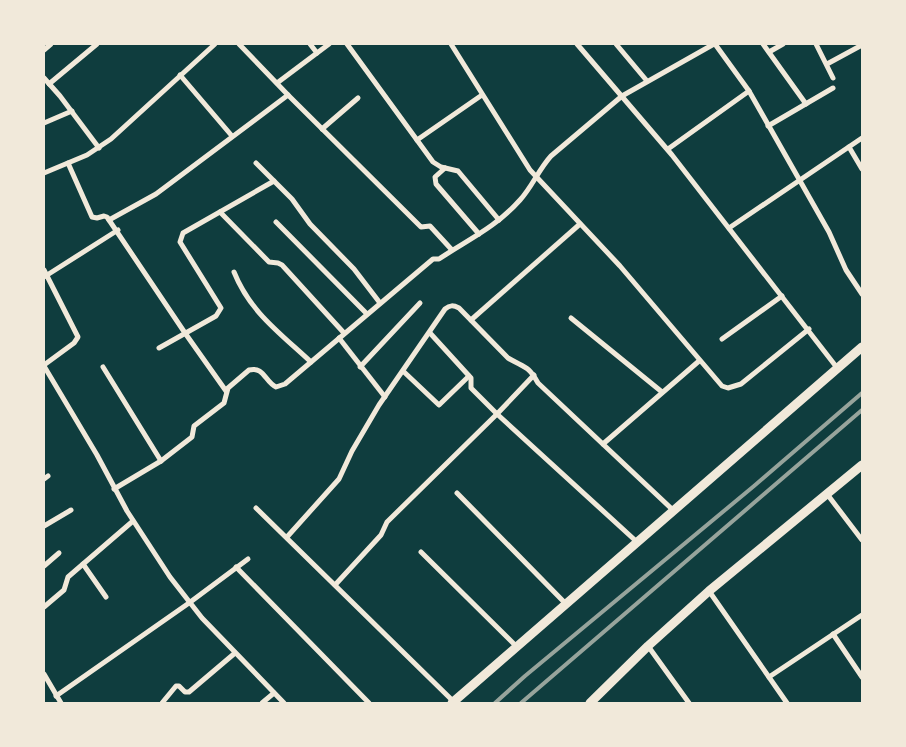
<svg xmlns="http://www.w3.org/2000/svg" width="906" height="747" font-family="Montserrat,sans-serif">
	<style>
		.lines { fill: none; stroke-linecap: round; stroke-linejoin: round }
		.minor { stroke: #f1e9da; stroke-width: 5 }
		.tertiary { stroke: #f1e9da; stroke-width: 9 }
		.rail { stroke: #97a49c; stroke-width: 4 }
	</style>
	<rect width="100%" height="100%" fill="#0f3d3e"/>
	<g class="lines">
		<g class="minor">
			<path d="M 239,44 L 288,95 L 421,227 L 430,226 L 452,250"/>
			<path d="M 310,44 L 317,53"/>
			<path d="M 347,44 L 433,162 L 441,167 L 458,171 L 499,220"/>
			<path d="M 451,44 L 530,170 L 620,266 L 722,386 L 728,388 L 741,384 L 809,329"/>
			<path d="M 577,44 L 672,155 L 838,369"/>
			<path d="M 616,44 L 647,81"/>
			<path d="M 715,44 L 749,91 L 829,232 L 846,270 L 862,294"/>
			<path d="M 763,44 L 806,104"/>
			<path d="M 816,44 L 833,78"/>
			<path d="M 44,50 L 51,44"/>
			<path d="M 769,52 L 783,44"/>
			<path d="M 827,64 L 862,45"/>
			<path d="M 180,75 L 232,136"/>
			<path d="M 44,78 L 60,96 L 99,148"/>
			<path d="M 277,83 L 329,44"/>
			<path d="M 49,84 L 97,44"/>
			<path d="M 44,123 L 72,111"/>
			<path d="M 768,126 L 833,88"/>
			<path d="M 322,129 L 358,98"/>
			<path d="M 417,140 L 482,95"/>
			<path d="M 849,147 L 862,169"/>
			<path d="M 668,149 L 749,91"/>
			<path d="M 68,163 L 92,217 L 97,218 L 104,216 L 107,217 L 185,333 L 226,391"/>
			<path d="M 256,163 L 292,199 L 310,224 L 354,269 L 380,303"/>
			<path d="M 445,168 L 435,177 L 436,184 L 479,234"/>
			<path d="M 44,173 L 87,155 L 111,139 L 215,44"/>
			<path d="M 220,212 L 269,262 L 278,263 L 282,265 L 344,333"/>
			<path d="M 109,220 L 156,194 L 288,95"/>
			<path d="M 276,222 L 367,314"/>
			<path d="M 729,228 L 862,138"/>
			<path d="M 44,270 L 78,337 L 74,343 L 44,365"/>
			<path d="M 234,272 C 250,312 280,333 311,362"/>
			<path d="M 44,277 L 118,230"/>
			<path d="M 571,318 L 662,392"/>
			<path d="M 471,320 L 580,224"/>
			<path d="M 430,333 L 471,378 L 471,388 L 497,414 L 637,542"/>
			<path d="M 339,338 L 385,397"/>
			<path d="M 722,339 L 782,296"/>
			<path d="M 159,348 L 216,316 L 221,308 L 180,242 L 183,233 L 274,181"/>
			<path d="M 44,366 L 97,455 L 127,511 L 170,577 L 202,618 L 284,703"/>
			<path d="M 103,367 L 161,461"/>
			<path d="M 360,367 L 420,303"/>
			<path d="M 403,371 L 439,405 L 469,376"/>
			<path d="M 603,444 L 699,361"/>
			<path d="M 44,479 L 48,476"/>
			<path d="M 114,489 L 161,461 L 192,437 L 194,426 L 224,403 L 228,388 L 249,370 C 264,366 265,382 276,387 L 285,384 L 433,259 L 439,259 C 469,239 495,228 520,200 C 532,187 539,169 551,156 L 622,96 L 714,44"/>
			<path d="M 457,493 L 566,604"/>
			<path d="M 827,494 L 862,540"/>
			<path d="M 256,508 L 454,702"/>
			<path d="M 44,526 L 71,510"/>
			<path d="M 287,537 L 339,479 L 352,451 L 379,405 L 445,309 C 450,305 453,305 459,308 L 508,358 C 525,368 528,365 538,383 L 674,511"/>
			<path d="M 421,552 L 517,647"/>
			<path d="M 83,564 L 106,597"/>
			<path d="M 44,566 L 59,553"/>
			<path d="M 236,567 L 369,703"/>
			<path d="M 335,585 L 381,535 L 387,522 L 497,414 L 534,375"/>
			<path d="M 709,591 L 787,703"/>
			<path d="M 44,607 L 64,590 L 68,577 L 133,521"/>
			<path d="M 833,634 L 862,677"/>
			<path d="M 648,646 L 689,703"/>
			<path d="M 44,674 L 61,703"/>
			<path d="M 769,677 L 862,615"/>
			<path d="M 56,696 L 189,603 L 248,559"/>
			<path d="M 162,703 L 176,686 L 179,686 L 185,692 L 189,692 L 235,653"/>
			<path d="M 262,703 L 274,693"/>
		</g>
		<g class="tertiary">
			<path d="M 452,703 L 862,347"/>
			<path d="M 590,703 L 648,646 L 709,591 L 862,465"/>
		</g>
		<g class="rail">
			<path d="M 495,703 L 525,676 L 754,486 L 862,393"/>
			<path d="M 521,703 L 862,410"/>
		</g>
	</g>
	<rect width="906" height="747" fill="none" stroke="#f1e9da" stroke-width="90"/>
</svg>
